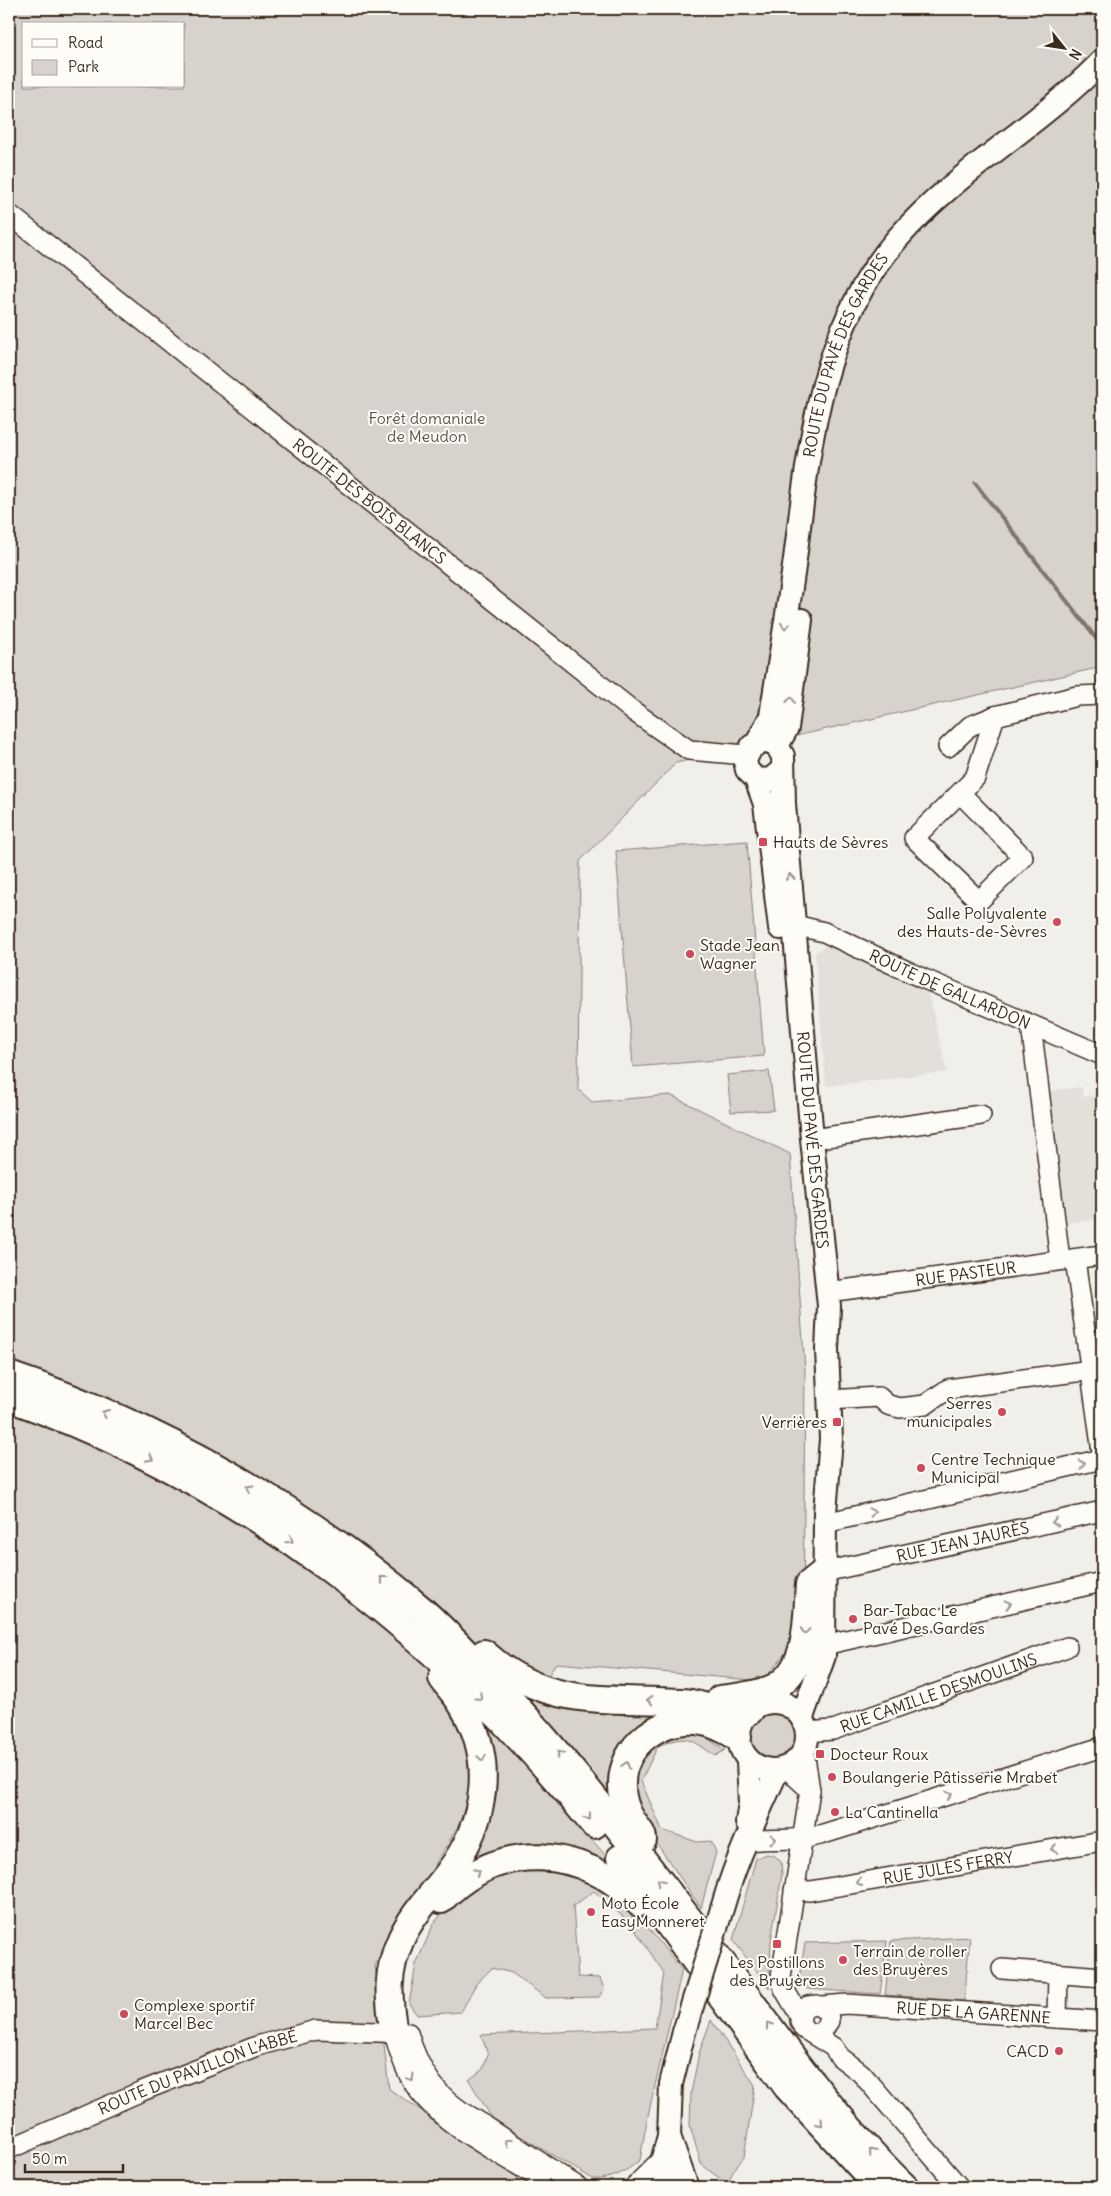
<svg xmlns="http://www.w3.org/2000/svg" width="1111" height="2196" font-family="Delius,sans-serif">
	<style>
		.built { fill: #e3e0da }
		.green { fill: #d7d2cc; stroke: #897e75; fill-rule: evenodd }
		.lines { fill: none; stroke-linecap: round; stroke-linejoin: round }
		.stream { stroke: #80746b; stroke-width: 4 }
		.minor-casing { stroke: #3b2a1e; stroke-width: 22 }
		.major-casing { stroke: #3b2a1e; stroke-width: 26 }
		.highway-casing { stroke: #3b2a1e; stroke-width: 30 }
		.minor { stroke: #fdfcf7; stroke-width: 19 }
		.major { stroke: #fdfcf7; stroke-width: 22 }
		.highway { stroke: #fdfcf7; stroke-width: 26 }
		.major-bridge-casing { stroke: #3b2a1e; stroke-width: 26; stroke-linecap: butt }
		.major-bridge { stroke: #fdfcf7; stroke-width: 22 }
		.oneway { stroke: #9c938a }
		.poi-dot { fill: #d1495b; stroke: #fdfcf7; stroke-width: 2 }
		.labels { text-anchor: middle; stroke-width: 4; stroke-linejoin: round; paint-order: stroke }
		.street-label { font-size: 16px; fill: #3b2a1e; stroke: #fdfcf7 }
		.park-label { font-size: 16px; fill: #62544a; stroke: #fdfcf7 }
		.poi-label { font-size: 16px; fill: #3b2a1e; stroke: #fdfcf7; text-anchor: start }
	</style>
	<rect width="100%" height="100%" fill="#f1efea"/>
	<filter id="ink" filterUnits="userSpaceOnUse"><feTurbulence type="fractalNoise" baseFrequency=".02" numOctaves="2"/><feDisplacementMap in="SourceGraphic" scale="10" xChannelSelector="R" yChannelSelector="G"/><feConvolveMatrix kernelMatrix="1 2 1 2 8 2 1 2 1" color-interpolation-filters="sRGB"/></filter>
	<g filter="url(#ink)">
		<g class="built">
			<path d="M 830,943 L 927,987 L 947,1072 L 826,1086 L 815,953 Z"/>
			<path d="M 1082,1087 L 1083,1097 L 1102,1094 L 1102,1219 L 1066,1223 L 1048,1091 Z"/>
		</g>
		<g class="green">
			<path d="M 9,9 L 1102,9 L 1102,667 L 676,763 L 580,861 L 578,1089 L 592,1102 L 670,1095 L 790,1154 L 805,1371 L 803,1631 L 763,1681 L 556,1663 L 537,1694 L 685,1712 L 659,1719 L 620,1809 L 508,1743 L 626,1879 L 570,1853 L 451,1882 L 490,1773 L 375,1965 L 389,2089 L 537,2187 L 9,2187 ZM 24,24 L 184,24 L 184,86 L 24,86 Z"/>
			<path d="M 747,841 L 764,1056 L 633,1067 L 616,851 Z"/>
			<path d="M 769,1071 L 774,1110 L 731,1112 L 727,1075 Z"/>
			<circle cx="772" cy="1736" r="27"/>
			<path d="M 684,1732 L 707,1738 L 725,1750 L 715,1756 C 690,1738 687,1734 658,1746 L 641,1781 L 662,1830 L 697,1842 L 711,1841 L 716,1852 L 701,1908 L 633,1809 L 633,1770 L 645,1750 L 665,1735 Z"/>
			<path d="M 767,1854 L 775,1856 L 781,1862 L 782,1874 L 771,1941 L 769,1988 L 733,1940 L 756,1858 Z"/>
			<path d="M 508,1870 L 579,1874 L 629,1904 L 682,1970 L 647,2120 L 640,2160 C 624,2173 614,2179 593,2179 L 493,2120 L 469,2080 L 483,2069 L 488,2054 L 481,2035 L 655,2028 L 664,1973 L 631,1924 L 594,1891 L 573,1906 L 578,1977 L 600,1978 L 604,1989 L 599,1997 L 546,1998 L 512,1973 L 492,1968 L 476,1984 L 461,2012 L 417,2015 L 409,2004 L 416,1964 L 434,1923 L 458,1895 Z"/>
			<path d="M 970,1937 L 964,2001 L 885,1995 L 891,1941 Z"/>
			<path d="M 887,1941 L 880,1994 L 807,1989 L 799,1978 L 805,1943 Z"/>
			<path d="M 711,2020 L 755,2085 L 744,2157 L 733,2171 L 728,2185 L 701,2164 L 690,2125 L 691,2093 L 699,2053 Z"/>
		</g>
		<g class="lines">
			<path class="stream" d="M 975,483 L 1102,646"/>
			<defs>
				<g id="minor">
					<path id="s1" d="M 9,214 L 633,711 L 689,750 L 746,755"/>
					<path d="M 948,747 L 970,726 L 995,716"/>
					<path d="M 960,793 L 1023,857 L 979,901 L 914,838 L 975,778 L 995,716 L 1077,696 L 1102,695"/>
					<path id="s2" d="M 795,925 L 824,932 L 922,978 L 1102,1055"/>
					<path d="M 1031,1025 L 1060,1260"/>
					<path d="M 812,1139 L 981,1115"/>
					<path d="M 1075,1259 L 1102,1452"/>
					<path id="s3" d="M 828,1292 L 1102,1255"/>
					<path d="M 829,1400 L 879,1397 L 888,1405 L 900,1408 L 925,1405 L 948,1389 L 1091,1370"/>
					<path d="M 825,1523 L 1102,1459"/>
					<path id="s4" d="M 824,1572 L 1102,1511"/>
					<path d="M 824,1645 L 1102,1582"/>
					<path id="s5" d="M 807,1732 L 833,1730 L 1067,1647"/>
					<path d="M 786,1768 L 810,1790"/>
					<path d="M 745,1841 C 770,1838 795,1842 820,1835 L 1102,1747"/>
					<path id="s6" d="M 794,1890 L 810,1891 L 1102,1841"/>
					<path d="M 1002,1969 L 1102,1977"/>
					<path id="s7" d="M 822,2006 L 847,2004 L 1102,2021"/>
					<path d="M 800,2016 L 784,1989 L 781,1977 L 810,1790 L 804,1751"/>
					<path d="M 1057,2018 L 1058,1974"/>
					<path d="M 394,2032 C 399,2053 406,2074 419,2091 C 449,2130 499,2152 539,2178"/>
					<path d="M 812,2034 L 822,2032 L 829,2021 L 828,2012 L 817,2005 L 808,2006 L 802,2012 L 800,2021 L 804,2029 L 833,2047 L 840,2057 L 861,2073 L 959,2187"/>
					<path id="s8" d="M 9,2149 L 142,2091 L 257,2046 L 316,2030 L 408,2033 C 419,2071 438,2100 473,2118 L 578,2187"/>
					<path d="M 634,2187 L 663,2158"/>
				</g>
				<g id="major">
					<path id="s9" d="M 757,743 L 771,716 C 779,664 788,612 795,559 C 809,447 820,328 897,239 C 957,170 1039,126 1102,61"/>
					<path d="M 777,746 L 787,728 L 801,620"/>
					<path id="s10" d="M 782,770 L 770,780 L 756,779 L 747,770 L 745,760 L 752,746 L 767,741 L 777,746 L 783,756 L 784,804 L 812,1139 L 829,1306 L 827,1350 L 831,1439 L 825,1512 L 824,1656 L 802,1717"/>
					<path d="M 756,779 L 765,804 L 780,928"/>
					<circle cx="773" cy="1736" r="34"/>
					<path d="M 747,1822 L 750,1803 L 748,1761"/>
					<path d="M 729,1886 C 742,1846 760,1809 777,1771"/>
					<path d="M 669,2136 L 687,2187"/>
					<path d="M 666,2187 L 663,2158 L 669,2136 L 671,2084 L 684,2032"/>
				</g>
				<g id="highway">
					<path d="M 9,1375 C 157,1425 302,1507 421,1609 C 446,1631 468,1655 491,1679 C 565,1757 630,1842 695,1927 C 763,2015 825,2110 905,2187"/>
					<path d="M 9,1398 C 242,1481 440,1632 594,1825"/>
					<path d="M 484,1653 C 546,1709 605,1697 682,1702 C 693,1702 704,1707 716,1709 C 727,1710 739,1710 750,1711"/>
					<path d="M 720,1699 C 736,1697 757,1695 773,1688 C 810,1669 806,1619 809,1584 L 824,1572"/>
					<path d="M 643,1840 C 643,1832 636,1827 632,1820 C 626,1810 622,1798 622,1787 C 620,1745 663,1714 703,1722 C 715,1724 727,1731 738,1737"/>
					<path d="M 620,1858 L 787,2087 L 879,2187"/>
					<path d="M 441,1900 C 500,1839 582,1846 639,1903"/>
					<path d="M 394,2032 C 388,1998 386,1972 401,1939 C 412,1914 433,1894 449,1872 C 486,1822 496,1760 462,1705 C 457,1696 448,1687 442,1678"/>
				</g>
			</defs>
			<use href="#minor" class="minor-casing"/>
			<use href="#major" class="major-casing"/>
			<use href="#highway" class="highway-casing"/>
			<use href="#minor" class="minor"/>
			<use href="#major" class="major"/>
			<use href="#highway" class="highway"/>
			<defs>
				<path id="major-bridge" d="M 684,2032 L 729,1886"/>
			</defs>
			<use href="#major-bridge" class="major-bridge-casing"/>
			<use href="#major-bridge" class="major-bridge"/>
		</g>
		<defs><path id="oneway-chevron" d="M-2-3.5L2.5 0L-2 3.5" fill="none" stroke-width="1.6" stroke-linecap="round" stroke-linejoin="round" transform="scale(1.25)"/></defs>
		<g class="oneway">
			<use href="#oneway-chevron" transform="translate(785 626) rotate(99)"/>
			<use href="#oneway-chevron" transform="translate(791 700) rotate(-83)"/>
			<use href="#oneway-chevron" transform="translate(790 877) rotate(-95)"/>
			<use href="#oneway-chevron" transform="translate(105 1413) rotate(-157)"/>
			<use href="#oneway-chevron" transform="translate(150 1458) rotate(28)"/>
			<use href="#oneway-chevron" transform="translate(1082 1464) rotate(-13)"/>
			<use href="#oneway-chevron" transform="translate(249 1488) rotate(-150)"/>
			<use href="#oneway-chevron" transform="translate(872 1512) rotate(-13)"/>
			<use href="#oneway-chevron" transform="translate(1055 1522) rotate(168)"/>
			<use href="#oneway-chevron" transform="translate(290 1540) rotate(34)"/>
			<use href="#oneway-chevron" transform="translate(383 1579) rotate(-142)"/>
			<use href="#oneway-chevron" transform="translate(1008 1604) rotate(-13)"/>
			<use href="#oneway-chevron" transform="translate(805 1631) rotate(95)"/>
			<use href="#oneway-chevron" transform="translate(479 1697) rotate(45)"/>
			<use href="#oneway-chevron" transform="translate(650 1700) rotate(-178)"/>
			<use href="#oneway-chevron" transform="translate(560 1754) rotate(-130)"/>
			<use href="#oneway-chevron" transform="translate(482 1758) rotate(81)"/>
			<use href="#oneway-chevron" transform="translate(626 1765) rotate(-72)"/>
			<use href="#oneway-chevron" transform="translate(949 1795) rotate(-17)"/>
			<use href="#oneway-chevron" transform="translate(588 1817) rotate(51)"/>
			<use href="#oneway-chevron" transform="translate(773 1839) rotate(1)"/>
			<use href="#oneway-chevron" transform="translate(1054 1849) rotate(171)"/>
			<use href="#oneway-chevron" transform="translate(477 1872) rotate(-27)"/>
			<use href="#oneway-chevron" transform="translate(660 1882) rotate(-128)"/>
			<use href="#oneway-chevron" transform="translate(859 1882) rotate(170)"/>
			<use href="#oneway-chevron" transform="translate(769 2025) rotate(-126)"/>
			<use href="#oneway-chevron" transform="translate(411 2078) rotate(59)"/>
			<use href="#oneway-chevron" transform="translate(820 2123) rotate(48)"/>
			<use href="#oneway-chevron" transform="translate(508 2142) rotate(-146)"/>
			<use href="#oneway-chevron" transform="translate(872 2152) rotate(-132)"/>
		</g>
	</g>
	<g class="poi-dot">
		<rect x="758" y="837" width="10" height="10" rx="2.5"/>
		<circle cx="1057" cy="922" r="5"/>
		<circle cx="690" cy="954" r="5"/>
		<circle cx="1002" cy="1412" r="5"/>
		<rect x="832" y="1417" width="10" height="10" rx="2.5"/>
		<circle cx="921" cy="1468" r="5"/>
		<circle cx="853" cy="1619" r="5"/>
		<rect x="815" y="1749" width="10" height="10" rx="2.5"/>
		<circle cx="832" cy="1777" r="5"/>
		<circle cx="835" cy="1812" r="5"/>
		<circle cx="591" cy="1912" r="5"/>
		<rect x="772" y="1939" width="10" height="10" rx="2.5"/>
		<circle cx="843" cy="1960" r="5"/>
		<circle cx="124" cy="2014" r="5"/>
		<circle cx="1059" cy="2051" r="5"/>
	</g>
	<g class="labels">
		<g class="street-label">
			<text dy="6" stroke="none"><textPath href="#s9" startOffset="401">ROUTE DU PAVÉ DES GARDES</textPath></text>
			<text dy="6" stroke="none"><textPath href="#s1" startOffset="461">ROUTE DES BOIS BLANCS</textPath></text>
			<text dy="6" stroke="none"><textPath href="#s2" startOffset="168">ROUTE DE GALLARDON</textPath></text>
			<text dy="6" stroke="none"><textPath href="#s10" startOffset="492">ROUTE DU PAVÉ DES GARDES</textPath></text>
			<text dy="6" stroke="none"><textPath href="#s3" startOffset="139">RUE PASTEUR</textPath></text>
			<text dy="6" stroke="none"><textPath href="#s4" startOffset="142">RUE JEAN JAURÈS</textPath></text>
			<text dy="6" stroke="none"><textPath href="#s5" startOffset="138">RUE CAMILLE DESMOULINS</textPath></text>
			<text dy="6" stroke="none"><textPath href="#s6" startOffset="156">RUE JULES FERRY</textPath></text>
			<text dy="6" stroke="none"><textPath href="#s7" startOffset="152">RUE DE LA GARENNE</textPath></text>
			<text dy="6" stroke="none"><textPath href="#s8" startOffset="204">ROUTE DU PAVILLON L'ABBÉ</textPath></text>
		</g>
		<g class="park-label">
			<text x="427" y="424">Forêt domaniale<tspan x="427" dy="18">de Meudon</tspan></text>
		</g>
		<g class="poi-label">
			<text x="773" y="848">Hauts de Sèvres</text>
			<text x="1047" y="919" text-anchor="end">Salle Polyvalente<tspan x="1047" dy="18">des Hauts-de-Sèvres</tspan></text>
			<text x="700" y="951">Stade Jean<tspan x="700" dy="18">Wagner</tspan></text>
			<text x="992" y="1409" text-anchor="end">Serres<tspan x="992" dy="18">municipales</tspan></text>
			<text x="827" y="1428" text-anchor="end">Verrières</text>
			<text x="931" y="1465">Centre Technique<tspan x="931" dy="18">Municipal</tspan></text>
			<text x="863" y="1616">Bar-Tabac Le<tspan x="863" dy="18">Pavé Des Gardes</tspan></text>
			<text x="830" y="1760">Docteur Roux</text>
			<text x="842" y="1783">Boulangerie Pâtisserie Mrabet</text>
			<text x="845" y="1818">La Cantinella</text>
			<text x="601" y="1909">Moto École<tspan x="601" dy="18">EasyMonneret</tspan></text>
			<text x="853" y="1957">Terrain de roller<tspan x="853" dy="18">des Bruyères</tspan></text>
			<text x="777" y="1968" text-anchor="middle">Les Postillons<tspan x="777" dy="18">des Bruyères</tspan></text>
			<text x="134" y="2011">Complexe sportif<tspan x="134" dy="18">Marcel Bec</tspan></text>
			<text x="1049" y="2057" text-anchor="end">CACD</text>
		</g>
	</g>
	<rect width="1111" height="2196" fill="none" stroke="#fdfcf7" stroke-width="30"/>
	<rect x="15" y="15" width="1081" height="2166" fill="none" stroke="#3b2a1e" stroke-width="2" filter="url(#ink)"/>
	<rect x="22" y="22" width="162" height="65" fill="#fdfcf7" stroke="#afa8a0"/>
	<rect x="32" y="39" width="25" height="8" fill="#fdfcf7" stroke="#afa8a0"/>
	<text x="68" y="48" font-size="15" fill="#3b2a1e">Road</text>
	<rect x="32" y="60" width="25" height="15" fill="#d7d2cc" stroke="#afa8a0"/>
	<text x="68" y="72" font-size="15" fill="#3b2a1e">Park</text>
	<g transform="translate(1064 48) rotate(120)" stroke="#fdfcf7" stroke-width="4" paint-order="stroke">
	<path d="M0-4L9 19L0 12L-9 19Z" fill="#3b2a1e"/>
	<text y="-8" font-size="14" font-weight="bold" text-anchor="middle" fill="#3b2a1e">N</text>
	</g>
	<path d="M25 2164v8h98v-8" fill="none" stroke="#3b2a1e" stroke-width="2.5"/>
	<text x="32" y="2164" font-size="15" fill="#3b2a1e" stroke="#fdfcf7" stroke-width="4" paint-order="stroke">50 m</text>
</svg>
